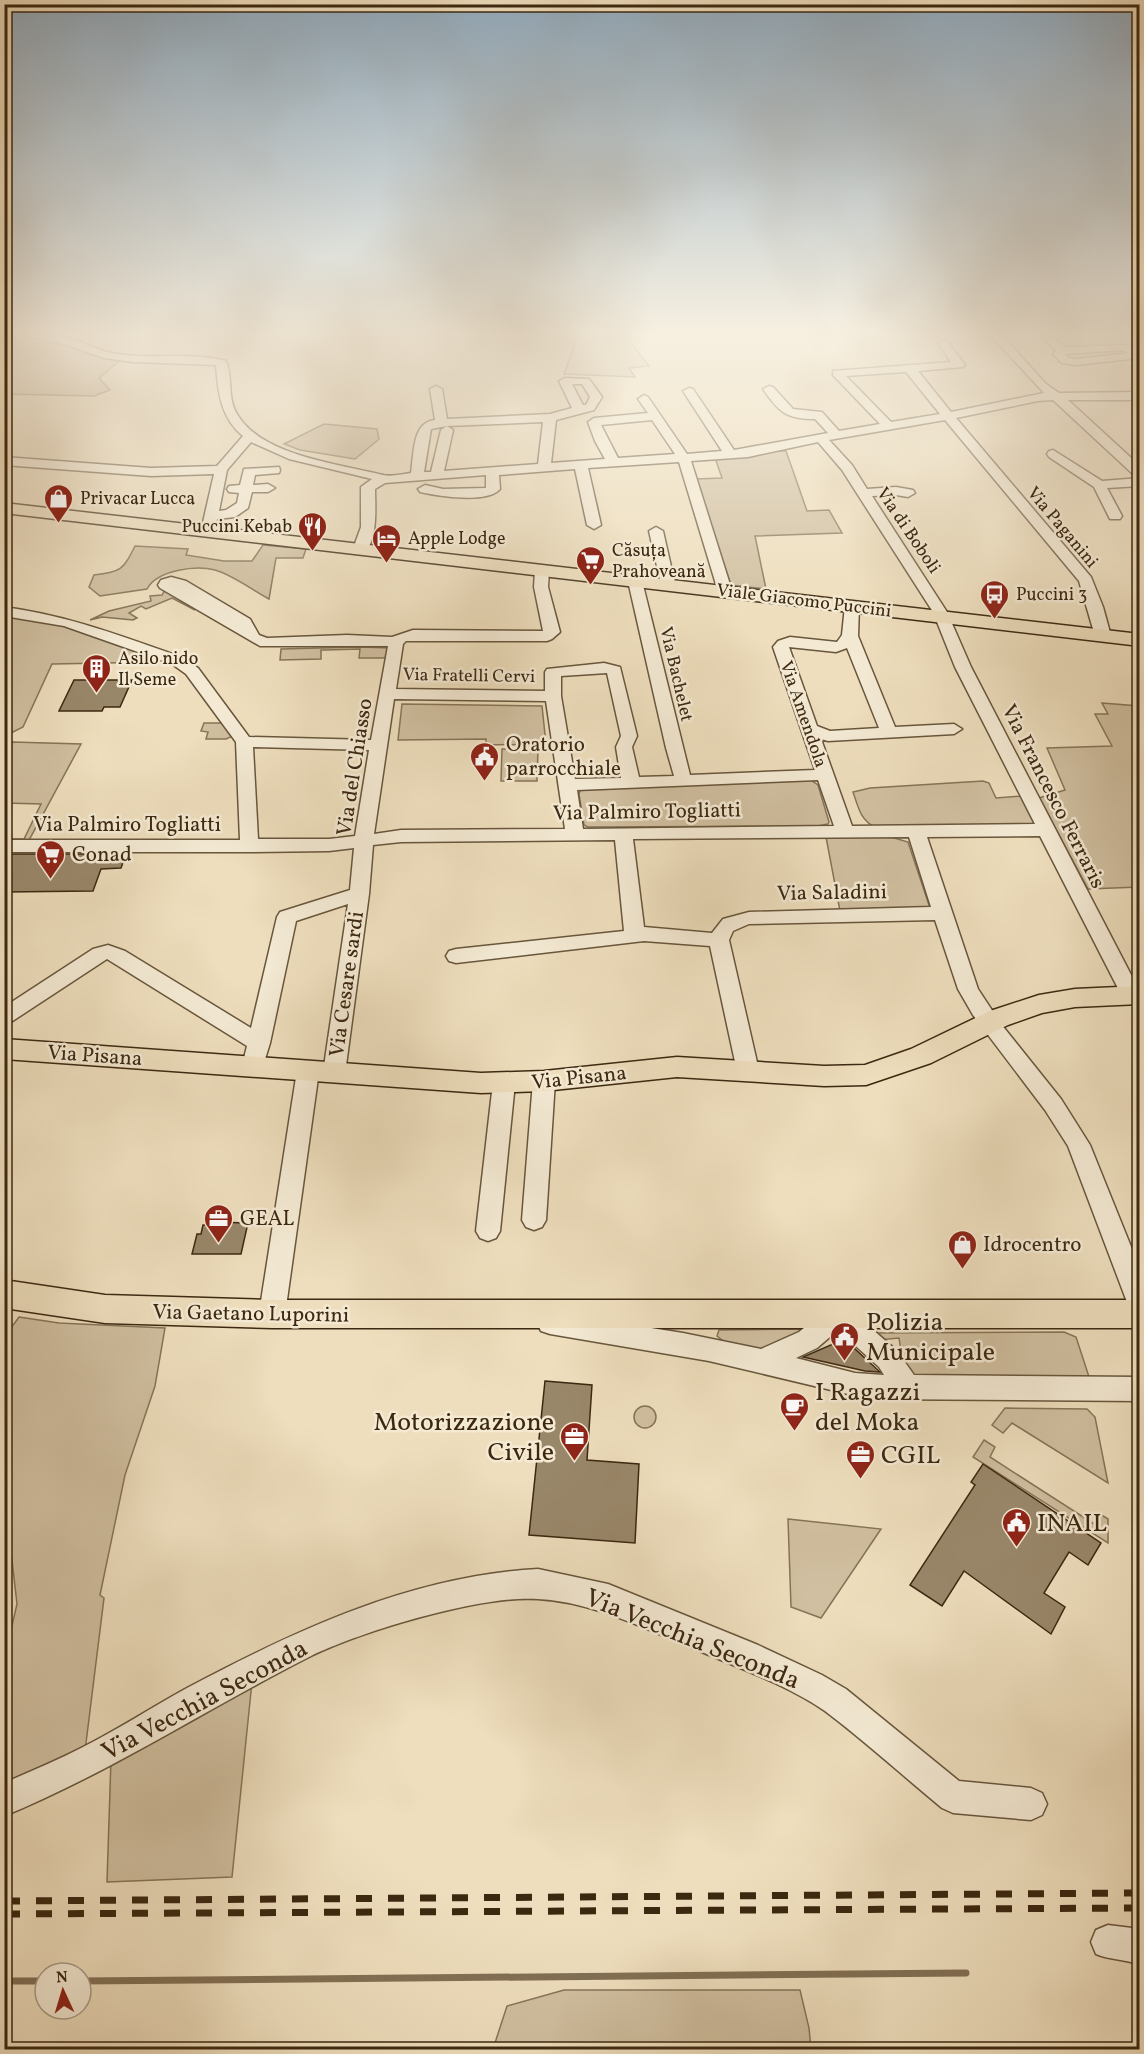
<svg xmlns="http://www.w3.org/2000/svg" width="1144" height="2054" font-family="Vollkorn,serif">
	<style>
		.green { fill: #d0bfa0; stroke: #867458; stroke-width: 1.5 }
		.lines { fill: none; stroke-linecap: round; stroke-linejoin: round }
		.stream { stroke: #827055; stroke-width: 7 }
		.building { fill: #99876a; stroke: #3c2811; stroke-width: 1.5 }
		.minor-casing { stroke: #68563c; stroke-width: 3 }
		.major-casing { stroke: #3c2811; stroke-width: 3 }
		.minor { fill: #f4ead4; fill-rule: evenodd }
		.major { fill: #eedebd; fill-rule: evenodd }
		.rail { stroke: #3c2811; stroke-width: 7; stroke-dasharray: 16 16; stroke-linecap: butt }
		.labels { text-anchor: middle; stroke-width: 5; stroke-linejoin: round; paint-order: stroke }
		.far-poi-label { font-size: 18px; fill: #3c2811; stroke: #f4ead4; text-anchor: start }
		.far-street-label { font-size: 18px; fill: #3c2811; stroke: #f4ead4 }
		.poi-label { font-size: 21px; fill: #3c2811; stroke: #f4ead4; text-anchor: start }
		.street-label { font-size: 21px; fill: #3c2811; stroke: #f4ead4 }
		.near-poi-label { font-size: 26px; fill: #3c2811; stroke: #f4ead4; text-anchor: start }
		.near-street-label { font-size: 26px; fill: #3c2811; stroke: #f4ead4 }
	</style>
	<rect width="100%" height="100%" fill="#eedebd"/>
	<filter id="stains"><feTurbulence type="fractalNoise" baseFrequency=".00333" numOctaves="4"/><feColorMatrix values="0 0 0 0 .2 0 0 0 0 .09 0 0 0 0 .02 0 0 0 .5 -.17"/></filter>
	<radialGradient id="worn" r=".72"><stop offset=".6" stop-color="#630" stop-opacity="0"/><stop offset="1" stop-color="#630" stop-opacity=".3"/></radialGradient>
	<g class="green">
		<path d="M 5,331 C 45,331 81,354 120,360 L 99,378 L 110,390 L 94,396 L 5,394 Z"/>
		<path d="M 579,331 L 622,331 L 649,366 L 629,368 L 635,377 L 564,374 Z"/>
		<path d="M 324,424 L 377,429 L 379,439 L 355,459 L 300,450 L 284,444 Z"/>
		<path d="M 773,451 L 786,451 L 807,511 L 829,510 L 842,533 L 755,536 L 766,589 L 731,585 L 695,479 L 722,478 L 715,458 L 763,454 Z"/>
		<path d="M 263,545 L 306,549 L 303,558 L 276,558 L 269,599 C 254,591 231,574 215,570 C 196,565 157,570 147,589 L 100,596 L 89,587 L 94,575 C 121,572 123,570 135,546 L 188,549 L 186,555 L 224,561 L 252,561 Z"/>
		<path d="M 166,588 L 179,595 L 175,597 L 195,610 L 172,598 L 146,609 L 141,606 L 129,613 L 137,618 L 133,620 L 102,617 L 90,620 L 109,611 L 151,601 L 150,596 L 162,595 Z"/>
		<path d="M 5,613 L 64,625 L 161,658 L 159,662 L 52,664 L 23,727 L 5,736 Z"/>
		<path d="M 359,647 L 391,648 L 389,658 L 359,658 L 360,649 L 326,650 L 321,650 L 321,659 L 280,660 L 281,649 Z"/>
		<path d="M 1102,703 L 1139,706 L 1139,718 L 1134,719 L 1140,728 L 1139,887 L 1088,889 L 1039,798 L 1065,790 L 1047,748 L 1112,746 L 1095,714 L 1108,714 Z"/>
		<path d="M 402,704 L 542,706 L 546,744 L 486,745 L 486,739 L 398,740 Z"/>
		<path d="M 204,723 L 226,723 L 233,736 L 226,739 L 206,739 L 208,732 L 201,731 Z"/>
		<path d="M 12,742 L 81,744 L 28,842 L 5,843 L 5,839 L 24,839 L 41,804 L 5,803 L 4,756 Z"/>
		<path d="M 502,749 L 538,749 L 537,781 L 501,781 Z"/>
		<path d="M 809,779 L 818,785 L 829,822 L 828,824 L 817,826 L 588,827 L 584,825 L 579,794 L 581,789 Z"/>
		<path d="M 983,781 L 989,783 L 996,798 L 1023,796 L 1037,824 L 1034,827 L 875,827 C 860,820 858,806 853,792 L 870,788 Z"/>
		<path d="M 826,837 L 891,837 L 908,842 L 930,908 L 840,911 Z"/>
		<path d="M 19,1317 L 59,1323 L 165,1328 L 155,1386 L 125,1475 L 100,1595 L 104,1598 L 84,1759 L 5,1795 L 5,1656 L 17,1604 L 10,1543 L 5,1543 L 4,1341 L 8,1332 Z"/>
		<path d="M 798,1329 L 802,1331 C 792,1337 782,1345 772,1349 C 761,1353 725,1345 717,1336 L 719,1330 Z"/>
		<path d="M 1064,1332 L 1076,1337 L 1092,1386 L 916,1384 L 903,1364 L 899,1338 L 877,1340 L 872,1333 Z"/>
		<circle cx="645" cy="1417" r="11"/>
		<path d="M 1005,1408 L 1087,1409 L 1095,1417 L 1108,1483 L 1012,1423 L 1003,1433 L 992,1425 Z"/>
		<path d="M 984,1440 L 995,1447 L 990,1457 L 1094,1524 L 1100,1514 L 1108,1519 L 1108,1543 L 973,1457 Z"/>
		<path d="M 788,1519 L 881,1529 L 821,1618 L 791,1607 Z"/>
		<path d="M 252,1682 L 232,1877 L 107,1882 L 111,1759 Z"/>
		<path d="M 564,1990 L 800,1990 L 809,2028 L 811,2049 L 493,2049 L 507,2006 Z"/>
	</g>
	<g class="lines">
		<g class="stream">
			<path d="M 4,1981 L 45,1981"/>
			<path d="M 81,1981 L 966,1973"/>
		</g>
	</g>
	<g class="building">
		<path d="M 92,675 L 106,675 L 104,680 L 132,680 L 120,707 L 104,707 L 102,711 L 59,711 L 74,680 L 90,680 Z"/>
		<path d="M 4,854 L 126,854 L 121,868 L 101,869 L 93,891 L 4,892 Z"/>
		<path d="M 212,1222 L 248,1223 L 241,1254 L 192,1254 L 197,1234 L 201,1234 L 203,1225 L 212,1225 Z"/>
		<path d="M 833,1344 L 855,1349 L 880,1372 L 865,1371 L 803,1357 Z"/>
		<path d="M 545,1381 L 592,1385 L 587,1460 L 639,1464 L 635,1543 L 529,1535 Z"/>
		<path d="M 983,1464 L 1101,1543 L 1088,1565 L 1069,1552 L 1044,1593 L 1065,1607 L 1051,1634 L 964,1571 L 942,1606 L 910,1585 L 975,1485 L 971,1482 Z"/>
	</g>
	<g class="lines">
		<defs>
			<g id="minor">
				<path d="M 14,331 C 34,331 53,334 73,339 C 84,343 95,349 107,352 C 146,361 187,351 226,361 C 233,377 227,398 237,414 C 261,456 340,464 383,475 C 391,477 403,474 411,473 C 414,454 412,422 435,420 L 430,389 L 436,386 L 442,389 L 447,419 L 550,414 L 572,408 L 559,381 L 565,378 L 589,379 L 602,397 L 594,410 L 556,420 L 551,463 L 605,459 L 595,441 L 588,422 L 594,418 L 648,413 L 638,399 L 644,395 L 648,397 L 687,454 L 722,451 L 683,391 L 689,388 L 693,389 L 734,450 L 828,433 L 815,419 C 786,419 779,412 763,389 L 769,386 L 773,387 L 793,409 L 822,412 L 839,431 L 880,424 L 833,375 L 833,371 L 951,362 L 938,343 L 943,340 L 947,341 L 965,365 L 963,367 L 918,371 L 951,412 L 1044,393 L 987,331 L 998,331 L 1046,384 L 1059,393 L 1140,392 L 1140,400 L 1068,400 L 1140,466 L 1140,477 L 1135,476 L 1053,400 L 1038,401 L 956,418 L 1091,577 L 1103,607 L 1111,636 L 1103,641 L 1095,636 L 1079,581 L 945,420 L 829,440 L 852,465 L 867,489 L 896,487 L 913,490 L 915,493 L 908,497 L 896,495 L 872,496 L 947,612 L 971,667 L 1140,992 L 1138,1000 L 1131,1002 L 1124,1000 L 1040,836 L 927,837 L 978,989 L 1001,1024 L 1061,1099 L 1090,1145 L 1140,1269 L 1140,1313 L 1131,1310 L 1127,1302 L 1068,1146 L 1045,1110 L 973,1015 L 958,989 L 935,920 L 749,924 L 733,931 L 729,940 L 759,1071 L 756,1077 L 748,1079 L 740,1077 L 737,1071 L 710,946 L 644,941 L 456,963 L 449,961 L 446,956 L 449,951 L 456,949 L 624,931 L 615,840 L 401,842 L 373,845 L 369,894 L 345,1073 L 342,1079 L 334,1081 L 326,1079 L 323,1073 L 348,904 L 296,921 L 270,1043 L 261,1072 L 253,1074 L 245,1072 L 242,1066 L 247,1046 L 107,959 L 11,1022 L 4,1024 L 4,1007 L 93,949 L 108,945 L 125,951 L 251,1028 L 277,917 L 280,912 L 350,890 L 354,848 L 329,851 L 249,852 L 4,852 L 4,840 L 240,840 L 236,742 L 186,674 L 172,664 L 64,626 L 4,616 L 4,607 C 67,615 124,637 184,658 L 198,668 L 249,737 L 371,740 L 388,646 L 260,646 L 160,588 L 158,585 L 161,580 L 171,577 L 186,581 L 250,619 L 259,635 L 267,638 L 347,635 L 392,637 L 413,630 L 543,631 L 534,587 L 535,570 L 542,566 L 547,567 L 549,570 L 548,587 L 560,632 L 552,639 L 547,641 L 406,641 L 403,644 L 396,689 L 545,691 L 545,672 L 547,669 L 604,663 L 620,667 L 637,736 L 632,747 L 639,777 L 674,776 L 666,748 L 628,581 L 630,578 L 640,578 L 642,581 L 690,775 L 815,770 L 773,647 L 778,641 L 790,637 L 837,642 L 842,635 L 845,606 L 852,602 L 859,606 L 858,636 L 895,727 L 954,724 L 962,729 L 954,734 L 828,741 L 821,739 L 852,826 L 1035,824 L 955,667 L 933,612 L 842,470 L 818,442 L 748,457 L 691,461 L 732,591 L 725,595 L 718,591 L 679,462 L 588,468 L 601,525 L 594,529 L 587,525 L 575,469 L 499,475 L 500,489 C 487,504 438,496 420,492 L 418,489 L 425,485 L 443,489 L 486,488 L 486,475 L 385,483 L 375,489 C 375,504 379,549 360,553 L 353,549 L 361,527 L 361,487 L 372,479 L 289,459 L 251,442 L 227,470 L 219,511 L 226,510 L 237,503 L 239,493 L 229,492 L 227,489 L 229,486 L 240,485 L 244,469 L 279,467 L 280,470 L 279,473 L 255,475 L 253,485 L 268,484 L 275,488 L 268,492 L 252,492 L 248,508 L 235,517 L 217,519 L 215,531 L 208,535 L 201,531 L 214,474 L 151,476 L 4,465 L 4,457 L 151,468 L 217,466 L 243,436 C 221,418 218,393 216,365 L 133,362 L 104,358 L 67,345 L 15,333 ZM 906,372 L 940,414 L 891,422 L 846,376 ZM 572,384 L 582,384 L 590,397 L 586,405 L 583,405 ZM 652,420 L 675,454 L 618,458 L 601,425 ZM 543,422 L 538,464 L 444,471 L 453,430 L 447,426 ZM 447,426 L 441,430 L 431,472 L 424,472 L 431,429 ZM 789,647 L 836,652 L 847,648 L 879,728 L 830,731 L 817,726 ZM 607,673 L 621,736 L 616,747 L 621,778 L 575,779 L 561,696 L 561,676 ZM 394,699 L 546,701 L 565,829 L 401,830 L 374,834 ZM 253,747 L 369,750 L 355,836 L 329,839 L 258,839 ZM 818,780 L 834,826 L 583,829 L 577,790 ZM 909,837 L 931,907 L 749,912 L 723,919 L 712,933 L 644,927 L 633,839 Z"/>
				<path d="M 1047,334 L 1065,347 L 1132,345 L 1140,350 L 1140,358 L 1076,365 L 1062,363 L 1053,354 L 1056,350 L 1042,337 ZM 1123,350 L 1129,353 L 1076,359 L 1069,358 L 1065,354 Z"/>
				<path d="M 1053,450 L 1102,481 L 1140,478 L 1140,486 L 1107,488 L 1122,516 L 1120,519 L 1110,519 L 1094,487 L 1049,457 L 1047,454 L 1049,451 Z"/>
				<path d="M 656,527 L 663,531 L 675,584 L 668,588 L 661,584 L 649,531 Z"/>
				<path d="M 308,1063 L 316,1065 L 319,1071 L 285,1314 L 281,1322 L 272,1325 L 263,1322 L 259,1314 L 297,1071 L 300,1065 Z"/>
				<path d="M 544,1073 L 552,1075 L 555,1081 L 546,1220 L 542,1227 L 534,1230 L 526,1227 L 522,1220 L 533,1081 L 536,1075 Z"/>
				<path d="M 504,1075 L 512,1077 L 515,1083 L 500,1231 L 496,1238 L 488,1241 L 480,1238 L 476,1231 L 493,1083 L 496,1077 Z"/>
				<path d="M 838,1304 L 847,1307 L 897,1351 L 914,1375 L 1140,1377 L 1140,1401 L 869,1399 L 709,1361 L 550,1334 L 541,1331 L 537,1323 L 541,1315 L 550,1312 L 683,1333 L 761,1349 L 799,1332 L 829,1307 ZM 838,1330 L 879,1367 L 884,1375 L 855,1373 L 796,1358 L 817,1348 Z"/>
				<path d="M 538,1569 L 608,1584 L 758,1645 L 822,1675 L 846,1689 L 959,1781 L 1031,1788 L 1042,1793 L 1047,1804 L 1042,1815 L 1031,1820 L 953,1813 L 942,1808 C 903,1776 865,1741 825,1711 C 787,1685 739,1668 697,1650 C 647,1630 594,1602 538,1599 C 481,1595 363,1631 311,1656 C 208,1708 111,1772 4,1816 L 4,1783 C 31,1771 58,1760 83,1747 C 119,1729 152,1707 187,1688 C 296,1630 412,1576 538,1569 Z"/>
				<path d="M 1108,1925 L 1140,1929 L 1140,1965 C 1125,1959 1110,1960 1096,1954 L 1091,1942 L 1096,1930 Z"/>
			</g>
			<g id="major">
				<path d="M 4,503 L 1140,634 L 1140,646 L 4,513 Z"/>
				<path d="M 1140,986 L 1140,1004 L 1075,1007 L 1042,1013 L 1008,1025 L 931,1063 L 866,1085 L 824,1086 L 677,1077 L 544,1091 L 481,1093 L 4,1059 L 4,1039 L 481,1073 L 544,1071 L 677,1057 L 824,1066 L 865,1065 L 911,1049 L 990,1011 L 1039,995 L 1075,989 Z"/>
				<path d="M 4,1280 L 105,1295 L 272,1300 L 1140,1300 L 1140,1328 L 272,1328 L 105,1323 L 4,1308 Z"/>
			</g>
		</defs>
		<use href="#minor" class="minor-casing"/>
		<use href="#major" class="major-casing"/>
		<use href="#minor" class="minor"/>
		<use href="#major" class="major"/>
		<g class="rail">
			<path d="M 4,1901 L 1140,1893"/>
			<path d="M 4,1914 L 1140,1908"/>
		</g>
	</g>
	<linearGradient id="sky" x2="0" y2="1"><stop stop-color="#92acc0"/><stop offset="0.54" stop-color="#f7f0e1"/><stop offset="1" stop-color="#f7f0e1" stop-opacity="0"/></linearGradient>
	<rect width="1144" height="618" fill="url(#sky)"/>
	<defs>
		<symbol id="shop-pin" viewBox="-11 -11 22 30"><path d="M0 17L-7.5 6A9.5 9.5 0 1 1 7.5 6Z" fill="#8f2418" stroke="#f4ead4"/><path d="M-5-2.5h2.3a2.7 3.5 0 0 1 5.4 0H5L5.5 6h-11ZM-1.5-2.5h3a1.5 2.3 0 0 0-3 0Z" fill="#fff"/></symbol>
		<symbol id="restaurant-pin" viewBox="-11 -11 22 30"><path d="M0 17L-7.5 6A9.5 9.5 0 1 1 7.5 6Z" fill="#8f2418" stroke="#f4ead4"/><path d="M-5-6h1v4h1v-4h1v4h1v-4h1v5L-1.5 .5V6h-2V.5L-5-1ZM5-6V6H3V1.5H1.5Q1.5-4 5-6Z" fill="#fff"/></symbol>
		<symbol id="hotel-pin" viewBox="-11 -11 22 30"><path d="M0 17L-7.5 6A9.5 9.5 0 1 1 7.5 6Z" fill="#8f2418" stroke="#f4ead4"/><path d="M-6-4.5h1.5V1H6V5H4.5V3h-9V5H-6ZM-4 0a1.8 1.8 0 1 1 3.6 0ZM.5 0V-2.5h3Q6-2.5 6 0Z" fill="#fff"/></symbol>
		<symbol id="supermarket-pin" viewBox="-11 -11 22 30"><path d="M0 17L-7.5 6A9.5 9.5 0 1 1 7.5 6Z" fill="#8f2418" stroke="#f4ead4"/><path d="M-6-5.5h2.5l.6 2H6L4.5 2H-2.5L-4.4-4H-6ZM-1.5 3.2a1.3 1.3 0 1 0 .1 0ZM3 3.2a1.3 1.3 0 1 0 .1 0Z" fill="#fff"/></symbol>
		<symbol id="bus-pin" viewBox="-11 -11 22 30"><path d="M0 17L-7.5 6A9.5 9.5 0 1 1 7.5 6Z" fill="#8f2418" stroke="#f4ead4"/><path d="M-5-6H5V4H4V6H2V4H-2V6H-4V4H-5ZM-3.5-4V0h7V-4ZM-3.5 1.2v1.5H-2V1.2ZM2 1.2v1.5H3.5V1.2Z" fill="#fff"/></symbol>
		<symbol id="building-pin" viewBox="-11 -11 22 30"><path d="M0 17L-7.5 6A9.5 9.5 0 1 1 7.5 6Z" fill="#8f2418" stroke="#f4ead4"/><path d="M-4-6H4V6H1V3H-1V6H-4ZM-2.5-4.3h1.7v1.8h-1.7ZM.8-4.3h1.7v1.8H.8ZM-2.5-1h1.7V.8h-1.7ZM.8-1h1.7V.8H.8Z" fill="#fff"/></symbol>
		<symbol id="civic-pin" viewBox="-11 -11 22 30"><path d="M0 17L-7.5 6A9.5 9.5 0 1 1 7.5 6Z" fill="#8f2418" stroke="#f4ead4"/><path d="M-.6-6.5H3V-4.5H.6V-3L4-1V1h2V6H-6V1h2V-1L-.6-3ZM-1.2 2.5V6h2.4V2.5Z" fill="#fff"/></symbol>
		<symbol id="office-pin" viewBox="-11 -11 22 30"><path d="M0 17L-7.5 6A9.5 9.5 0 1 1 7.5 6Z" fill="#8f2418" stroke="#f4ead4"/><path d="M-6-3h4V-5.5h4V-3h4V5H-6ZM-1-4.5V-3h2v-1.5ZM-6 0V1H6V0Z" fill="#fff"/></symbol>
		<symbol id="cafe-pin" viewBox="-11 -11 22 30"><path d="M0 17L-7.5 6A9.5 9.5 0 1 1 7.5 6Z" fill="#8f2418" stroke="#f4ead4"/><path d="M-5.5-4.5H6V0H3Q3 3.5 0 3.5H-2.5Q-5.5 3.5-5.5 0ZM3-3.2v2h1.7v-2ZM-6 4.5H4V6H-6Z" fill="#fff"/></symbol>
	</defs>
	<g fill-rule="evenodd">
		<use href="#shop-pin" x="42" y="482" width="33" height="45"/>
		<use href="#restaurant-pin" x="296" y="510" width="33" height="45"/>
		<use href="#hotel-pin" x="370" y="522" width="33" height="45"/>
		<use href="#supermarket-pin" x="574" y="544" width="33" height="45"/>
		<use href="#bus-pin" x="978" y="578" width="33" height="45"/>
		<use href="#building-pin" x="80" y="652" width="33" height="45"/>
		<use href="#civic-pin" x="468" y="740" width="33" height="45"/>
		<use href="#supermarket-pin" x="34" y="838" width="33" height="45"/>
		<use href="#office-pin" x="202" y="1202" width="33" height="45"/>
		<use href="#shop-pin" x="946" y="1228" width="33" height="45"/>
		<use href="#civic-pin" x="828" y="1320" width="33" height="45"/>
		<use href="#cafe-pin" x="778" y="1390" width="33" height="45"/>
		<use href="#office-pin" x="558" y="1420" width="33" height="45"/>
		<use href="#office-pin" x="844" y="1438" width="33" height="45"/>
		<use href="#civic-pin" x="1000" y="1506" width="33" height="45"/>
	</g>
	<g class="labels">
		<g class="far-poi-label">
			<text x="80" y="504">Privacar Lucca</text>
			<text x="292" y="532" text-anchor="end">Puccini Kebab</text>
			<text x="408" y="544">Apple Lodge</text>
			<text x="612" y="556">Căsuța<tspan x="612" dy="21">Prahoveană</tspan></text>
			<text x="1016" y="600">Puccini 3</text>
			<text x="118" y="664">Asilo nido<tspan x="118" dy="21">Il Seme</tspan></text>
		</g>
		<g class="far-street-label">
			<text transform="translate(1063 527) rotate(50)" y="6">Via Paganini</text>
			<text transform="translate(909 530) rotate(56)" y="6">Via di Boboli</text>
			<text transform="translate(804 600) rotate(7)" y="6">Viale Giacomo Puccini</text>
			<text transform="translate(677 674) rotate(77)" y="6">Via Bachelet</text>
			<text transform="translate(469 675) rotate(1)" y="6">Via Fratelli Cervi</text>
			<text transform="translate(804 714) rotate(71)" y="6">Via Amendola</text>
		</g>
		<g class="poi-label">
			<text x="506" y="751">Oratorio<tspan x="506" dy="24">parrocchiale</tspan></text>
			<text x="72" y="861">Conad</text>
			<text x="240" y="1225">GEAL</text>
			<text x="983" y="1251">Idrocentro</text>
		</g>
		<g class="street-label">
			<text transform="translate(354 767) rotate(-81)" y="7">Via del Chiasso</text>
			<text transform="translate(1054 796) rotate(63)" y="7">Via Francesco Ferraris</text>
			<text transform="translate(647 811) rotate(-1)" y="7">Via Palmiro Togliatti</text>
			<text x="127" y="831">Via Palmiro Togliatti</text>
			<text transform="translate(832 892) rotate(-1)" y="7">Via Saladini</text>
			<text transform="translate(346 984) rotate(-82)" y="7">Via Cesare sardi</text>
			<text transform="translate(95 1055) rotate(4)" y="7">Via Pisana</text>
			<text transform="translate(579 1077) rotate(-6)" y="7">Via Pisana</text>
			<text transform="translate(251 1313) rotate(1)" y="7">Via Gaetano Luporini</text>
		</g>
		<g class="near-poi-label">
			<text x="866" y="1330">Polizia<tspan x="866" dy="30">Municipale</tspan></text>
			<text x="815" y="1400">I Ragazzi<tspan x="815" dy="30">del Moka</tspan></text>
			<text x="554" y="1430" text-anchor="end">Motorizzazione<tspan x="554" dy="30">Civile</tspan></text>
			<text x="881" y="1463">CGIL</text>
			<text x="1037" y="1531">INAIL</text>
		</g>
		<g class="near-street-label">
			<text transform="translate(693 1638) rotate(22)" y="9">Via Vecchia Seconda</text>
			<text transform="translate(204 1699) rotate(-28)" y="9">Via Vecchia Seconda</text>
		</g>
	</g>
	<rect width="1144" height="2054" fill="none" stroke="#eedebd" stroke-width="24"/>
	<rect x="6" y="6" width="1132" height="2042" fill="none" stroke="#3c2811" stroke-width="3"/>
	<rect x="12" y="12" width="1120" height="2030" fill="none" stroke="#3c2811" stroke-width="1.5"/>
	<g transform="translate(63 1991) rotate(356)"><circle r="28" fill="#f4ead4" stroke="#aa9c86" stroke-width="1.5"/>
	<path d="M0-4.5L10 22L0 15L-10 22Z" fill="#8f2418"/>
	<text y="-9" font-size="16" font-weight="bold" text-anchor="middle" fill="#3c2811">N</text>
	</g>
	<rect width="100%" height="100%" filter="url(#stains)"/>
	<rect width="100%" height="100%" fill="url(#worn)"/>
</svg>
